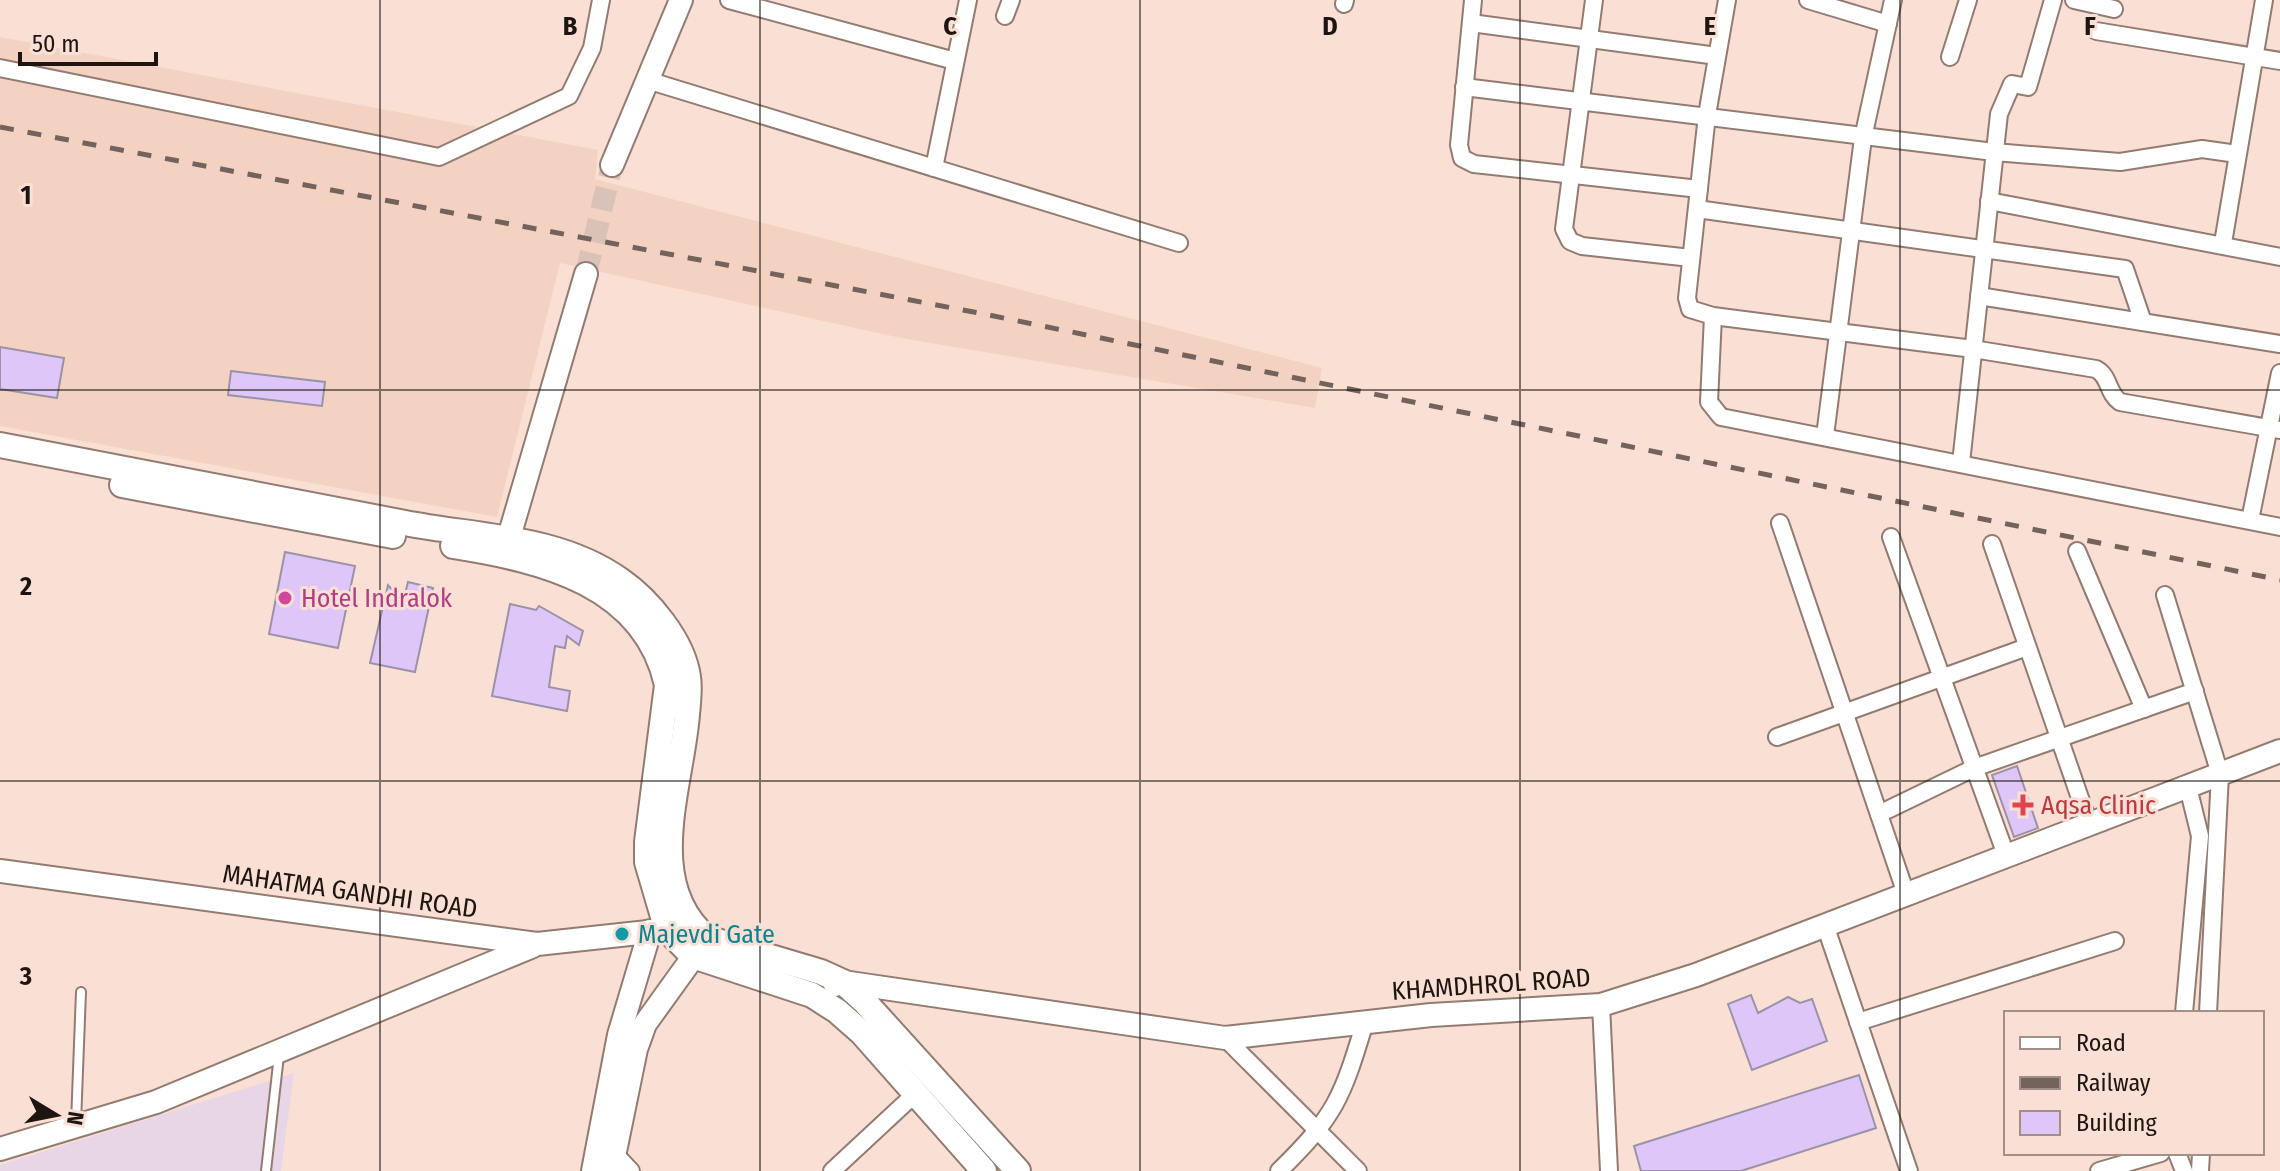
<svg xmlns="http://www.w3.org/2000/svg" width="2280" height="1171" font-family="'Fira Sans Condensed',sans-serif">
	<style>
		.built { fill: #f3d2c2 }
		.medical { fill: #e8d6e7 }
		.building { fill: #dec7f8; stroke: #9b92a7; stroke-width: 2 }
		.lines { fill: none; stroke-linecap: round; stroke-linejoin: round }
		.secondary-tunnel { stroke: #d9c2b7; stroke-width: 22; stroke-dasharray: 22 11; stroke-linecap: butt }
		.lane-casing { stroke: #927b70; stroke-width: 12 }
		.street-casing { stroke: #927b70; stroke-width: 20 }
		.secondary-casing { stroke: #927b70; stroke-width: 26 }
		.primary-casing { stroke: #927b70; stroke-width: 28 }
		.lane { stroke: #fff; stroke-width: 8 }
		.street { stroke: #fff; stroke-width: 16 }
		.secondary { stroke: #fff; stroke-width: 22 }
		.primary { stroke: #fff; stroke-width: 24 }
		.rail { stroke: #73635c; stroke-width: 5; stroke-dasharray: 14 14; stroke-linecap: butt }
		.grid { fill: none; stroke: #1e1511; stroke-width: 2; stroke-opacity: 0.55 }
		.hotel-dot { fill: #d1479c; stroke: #fae0d4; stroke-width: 3 }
		.health-dot { fill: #e0444e; stroke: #fae0d4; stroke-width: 3 }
		.culture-dot { fill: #0f9aa8; stroke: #fae0d4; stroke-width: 3 }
		.labels { text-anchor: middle; stroke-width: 6; stroke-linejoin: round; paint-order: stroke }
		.hotel-label { font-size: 26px; fill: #b23c85; stroke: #fae0d4; text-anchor: start }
		.health-label { font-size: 26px; fill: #be3a42; stroke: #fae0d4; text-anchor: start }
		.street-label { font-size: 26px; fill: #1e1511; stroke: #fae0d4 }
		.culture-label { font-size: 26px; fill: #0d838f; stroke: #fae0d4; text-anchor: start }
		.grid-label { font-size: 26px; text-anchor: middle; font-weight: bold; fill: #1e1511; stroke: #fae0d4; stroke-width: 6; stroke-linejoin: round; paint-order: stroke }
	</style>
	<rect width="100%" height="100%" fill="#fae0d4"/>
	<path class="built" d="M 0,37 L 598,150 L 595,179 L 1322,368 L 1315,408 L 901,338 L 560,263 L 497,517 L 0,426 Z"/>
	<path class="medical" d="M 294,1073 L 281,1171 L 0,1171 L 0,1165 Z"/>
	<g class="building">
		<path d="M 0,347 L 64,358 L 57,398 L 0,389 Z"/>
		<path d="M 231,371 L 325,382 L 322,406 L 228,395 Z"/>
		<path d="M 285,552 L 355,566 L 338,648 L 269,634 Z"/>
		<path d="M 408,582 L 433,588 L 415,672 L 370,663 L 388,585 L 403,602 Z"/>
		<path d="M 510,604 L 536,610 L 539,606 L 583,631 L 579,645 L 567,636 L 565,648 L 555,646 L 549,687 L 570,691 L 567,711 L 492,696 Z"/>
		<path d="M 2017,766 L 2038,828 L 2014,837 L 1992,775 Z"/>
		<path d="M 1751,995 L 1758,1013 L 1788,997 L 1800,1003 L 1812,999 L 1827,1041 L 1752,1070 L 1728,1004 Z"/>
		<path d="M 1859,1075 L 1876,1128 L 1741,1171 L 1641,1171 L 1634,1146 Z"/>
	</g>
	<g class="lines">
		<path class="secondary-tunnel" d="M 586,274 L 612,165"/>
		<defs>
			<g id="lane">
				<path d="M 76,1123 L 81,992"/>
				<path d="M 266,1171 L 279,1055"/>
			</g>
			<g id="street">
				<path d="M 729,0 L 955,61"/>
				<path d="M 1473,0 L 1459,145 L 1462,158 L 1474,164 L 1699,189"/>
				<path d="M 1594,0 L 1564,229 L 1570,241 L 1582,246 L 1691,258"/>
				<path d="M 1727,0 L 1707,115 L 1687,298 L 1690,309 L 1713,316 L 1973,349 L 2096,369 C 2110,376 2107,393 2120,402 L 2280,430"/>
				<path d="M 1808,0 L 1888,24"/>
				<path d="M 2074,0 L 2114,9"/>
				<path d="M 1344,4 L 1345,0"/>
				<path d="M 1005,16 L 1011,0"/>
				<path d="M 1471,23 L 1717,56"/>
				<path d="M 2096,31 L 2280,61"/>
				<path d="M 1950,57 L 1968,0"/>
				<path d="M 0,68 L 439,157 L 569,96 L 592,48 L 601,0"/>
				<path d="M 647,80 L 1179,243"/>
				<path d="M 1464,87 L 1994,152 L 2120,162 L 2202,149 L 2237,154"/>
				<path d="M 934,168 L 968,0"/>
				<path d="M 1989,201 L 2280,257"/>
				<path d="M 1697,209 L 2125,269 L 2143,322"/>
				<path d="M 2223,243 L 2264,0"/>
				<path d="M 1979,296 L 2280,344"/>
				<path d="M 1713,316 L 1709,402 L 1721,417 L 2280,527"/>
				<path d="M 1825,436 L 1863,138 L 1893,0"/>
				<path d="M 1961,463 L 1999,114 L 2012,84 L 2028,87 L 2053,0"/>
				<path d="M 2250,520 L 2280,373"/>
				<path d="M 1780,523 L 1906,894"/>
				<path d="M 1891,537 L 2006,855"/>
				<path d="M 1992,544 L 2089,824"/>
				<path d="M 2077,551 L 2144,709"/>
				<path d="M 2165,595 L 2220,774 L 2208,1013"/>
				<path d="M 1777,737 L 2027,647"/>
				<path d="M 1879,814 L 1974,768 L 2195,691"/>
				<path d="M 1825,925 L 1909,1171"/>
				<path d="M 1601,1005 L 1609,1171"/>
				<path d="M 2184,1013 L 2200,836 L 2188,787"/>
				<path d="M 1858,1022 L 2115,941"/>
				<path d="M 1225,1038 L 1358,1171"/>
				<path d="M 2177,1153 L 2184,1171"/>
				<path d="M 615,1154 L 631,1171"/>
				<path d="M 832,1171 L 916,1093"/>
				<path d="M 1279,1171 C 1336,1115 1342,1098 1365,1022"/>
				<path d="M 2099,1171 L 2161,1153"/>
				<path d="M 2200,1171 L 2201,1153"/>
			</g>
			<g id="secondary">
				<path d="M 612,165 L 681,0"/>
				<path d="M 509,537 L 586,274"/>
				<path d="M 0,871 L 537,944 L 685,928"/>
				<path d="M 835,985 L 843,982 L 1225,1038 L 1431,1015 L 1601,1005 L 1696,975 L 2280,751"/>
				<path d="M 0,1149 L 156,1102 L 533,946"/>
				<path d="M 593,1171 L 619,1035 L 650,931"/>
				<path d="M 611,1171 L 636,1049 L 645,1024 L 704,942"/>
			</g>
			<g id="primary">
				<path d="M 0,445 C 135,471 270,497 405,523 C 477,537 558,536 620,580 C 649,600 683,641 688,677 C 690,688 688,703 687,714 C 682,784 641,883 707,938 L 821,972 L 843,982 L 864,1001 L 1018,1171"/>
				<path d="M 122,485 L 393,536"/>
				<path d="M 453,546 C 542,560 645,584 667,685 L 647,842 L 647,862 L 667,930 L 693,956 L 812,995 L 837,1011 L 862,1033 L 984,1171"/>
			</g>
		</defs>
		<use href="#lane" class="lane-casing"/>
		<use href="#street" class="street-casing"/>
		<use href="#secondary" class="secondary-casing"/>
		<use href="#primary" class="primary-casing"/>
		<use href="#lane" class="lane"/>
		<use href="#street" class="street"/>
		<use href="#secondary" class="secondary"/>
		<use href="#primary" class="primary"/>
		<path class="rail" d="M 0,127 L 984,314 L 2280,580"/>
	</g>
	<path class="grid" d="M 380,0 L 380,1171M 760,0 L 760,1171M 1140,0 L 1140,1171M 1520,0 L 1520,1171M 1900,0 L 1900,1171M 0,390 L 2280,390M 0,781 L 2280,781"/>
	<circle class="hotel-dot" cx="285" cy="598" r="8"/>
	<path class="health-dot" d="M2019 793h8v8h8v8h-8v8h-8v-8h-8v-8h8z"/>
	<circle class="culture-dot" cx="622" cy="934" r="8"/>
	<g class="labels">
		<g class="hotel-label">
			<text x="301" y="607">Hotel Indralok</text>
		</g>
		<g class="health-label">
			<text x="2041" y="814">Aqsa Clinic</text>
		</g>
		<g class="street-label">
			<text transform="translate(350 891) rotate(8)" y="9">MAHATMA GANDHI ROAD</text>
			<text transform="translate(1491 984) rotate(-4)" y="9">KHAMDHROL ROAD</text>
		</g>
		<g class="culture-label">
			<text x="638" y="943">Majevdi Gate</text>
		</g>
	</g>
	<g class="grid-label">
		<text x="570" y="35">B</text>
		<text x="950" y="35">C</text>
		<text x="1330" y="35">D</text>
		<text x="1710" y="35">E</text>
		<text x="2090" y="35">F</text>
		<text x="26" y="204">1</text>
		<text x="26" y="595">2</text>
		<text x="26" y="985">3</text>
	</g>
	<rect x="2004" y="1011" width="260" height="144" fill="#fae0d4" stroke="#a28f86" stroke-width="2"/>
	<rect x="2020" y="1037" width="40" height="12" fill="#ffffff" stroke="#a28f86" stroke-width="2"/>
	<text x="2076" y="1051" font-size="24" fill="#1e1511">Road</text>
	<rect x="2020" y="1077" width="40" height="12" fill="#73635c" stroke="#a28f86" stroke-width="2"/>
	<text x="2076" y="1091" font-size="24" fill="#1e1511">Railway</text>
	<rect x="2020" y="1111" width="40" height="24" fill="#dec7f8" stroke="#a28f86" stroke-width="2"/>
	<text x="2076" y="1131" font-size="24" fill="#1e1511">Building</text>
	<g transform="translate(56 1115) rotate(100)" stroke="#fae0d4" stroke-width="6" paint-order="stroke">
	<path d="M0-6L14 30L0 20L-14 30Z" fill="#1e1511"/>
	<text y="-12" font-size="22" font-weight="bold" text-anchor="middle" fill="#1e1511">N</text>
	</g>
	<path d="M20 52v12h136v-12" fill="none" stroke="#1e1511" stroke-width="4"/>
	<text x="32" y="52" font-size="24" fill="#1e1511" stroke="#fae0d4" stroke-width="6" paint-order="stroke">50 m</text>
</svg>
